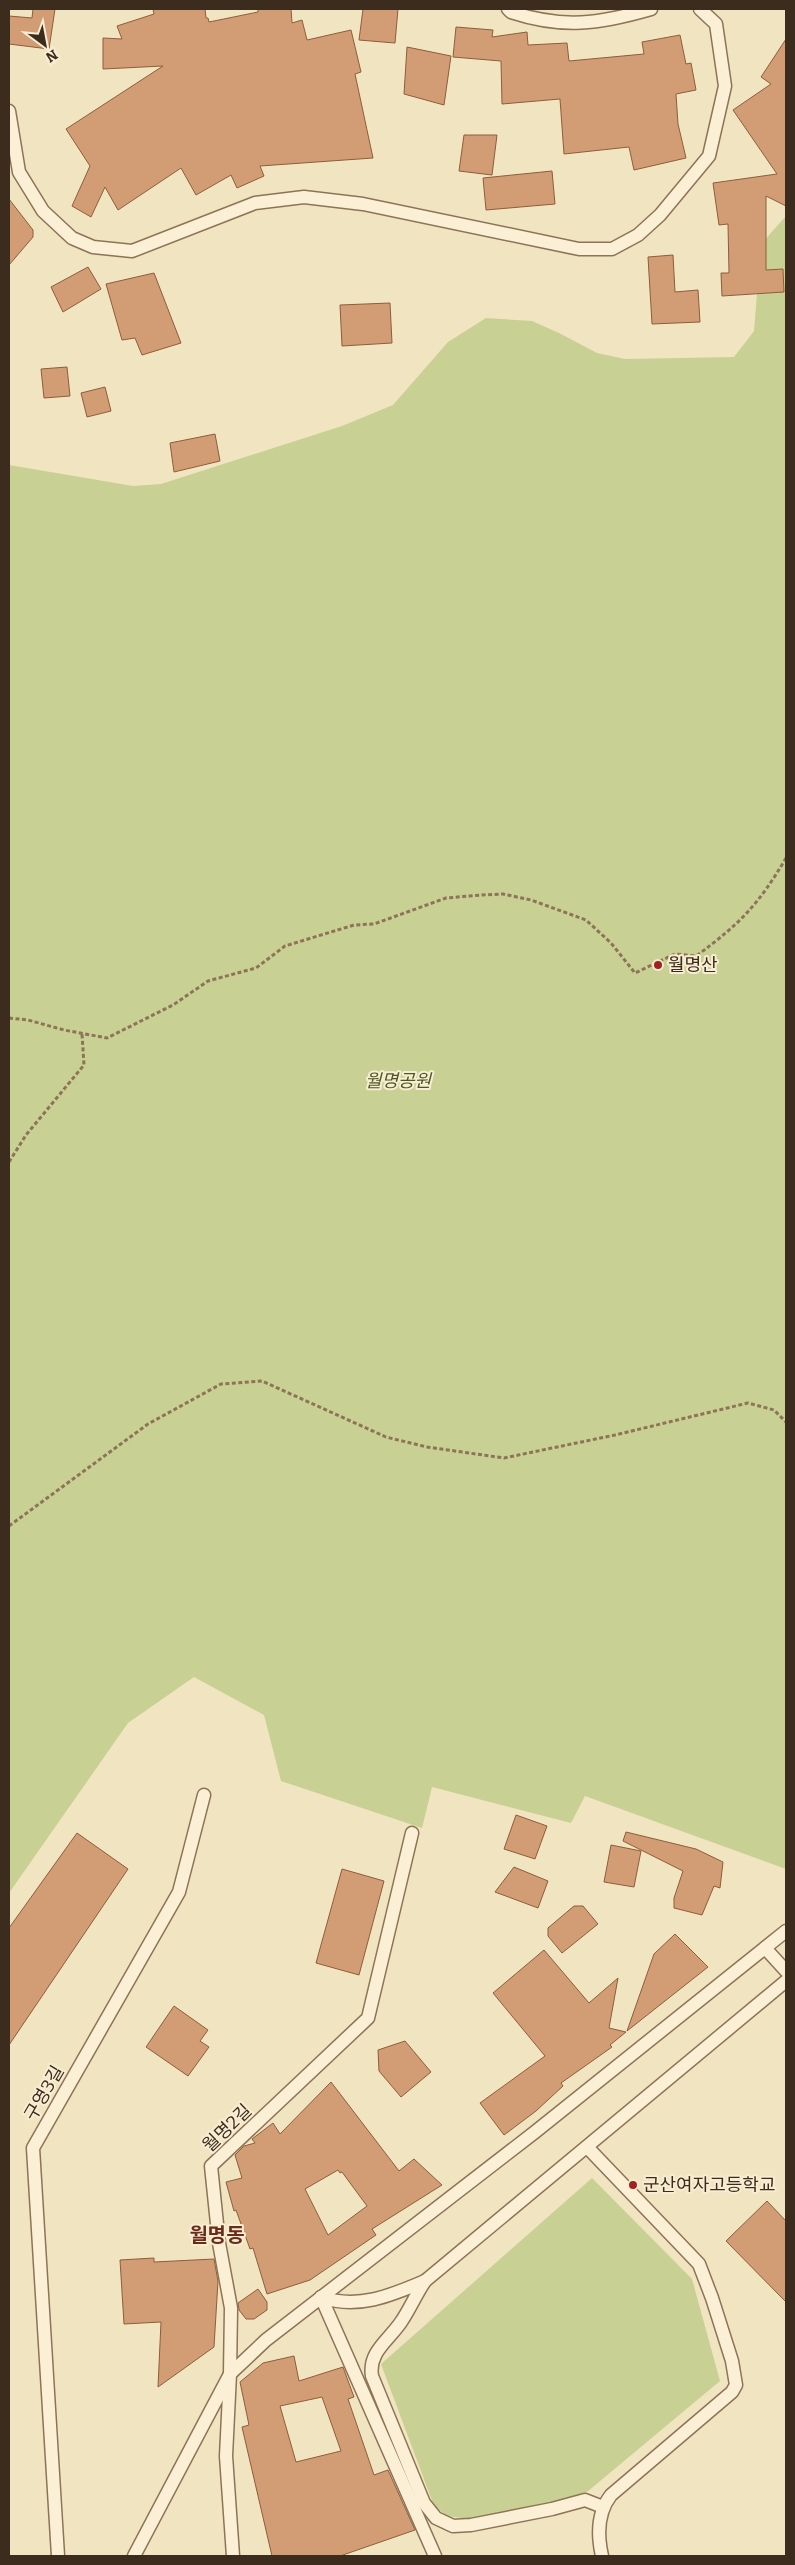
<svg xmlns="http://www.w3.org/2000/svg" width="795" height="2565" font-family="Bitter,'Noto Sans KR',serif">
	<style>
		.green { fill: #c9d094 }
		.building { fill: #d29d74; stroke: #8e5d3b; fill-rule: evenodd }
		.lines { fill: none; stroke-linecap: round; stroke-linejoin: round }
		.service-casing { stroke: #8d7457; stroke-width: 15 }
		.path { stroke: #8d7457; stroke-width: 3; stroke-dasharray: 4 2.5; stroke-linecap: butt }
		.service { stroke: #fbf0d5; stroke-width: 12 }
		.poi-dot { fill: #a02322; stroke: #f8edd2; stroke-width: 2 }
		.labels { text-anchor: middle; stroke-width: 4; stroke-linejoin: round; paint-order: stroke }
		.poi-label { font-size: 18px; fill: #3b2c1d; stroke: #f8edd2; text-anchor: start }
		.park-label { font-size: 18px; font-style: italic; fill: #4a5922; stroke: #f8edd2 }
		.street-label { font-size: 18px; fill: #3b2c1d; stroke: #f8edd2 }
		.quarter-label { font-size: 20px; font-weight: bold; fill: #6b2b19; stroke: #f8edd2 }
	</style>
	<rect width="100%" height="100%" fill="#f1e4c1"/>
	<g class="green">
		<path d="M 786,216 L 786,1869 L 585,1796 L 571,1823 L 432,1787 L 422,1828 L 281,1781 L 264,1715 L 194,1677 L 128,1723 L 9,1893 L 9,465 L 133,486 L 161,484 L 342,426 L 393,405 L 448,342 L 486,318 L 532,321 L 559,333 L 597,353 L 625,359 L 734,357 L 754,331 L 761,244 Z"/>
		<path d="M 592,2178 L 692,2279 L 720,2381 L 581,2497 L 469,2519 L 447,2516 L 434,2505 L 431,2498 L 381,2364 Z"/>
	</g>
	<g class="building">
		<path d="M 33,9 L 55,9 L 49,49 L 9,44 L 9,16 L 32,18 Z"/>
		<path d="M 153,9 L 205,9 L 206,18 L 208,18 L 209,22 L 258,12 L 258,9 L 291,9 L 292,23 L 302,20 L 307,40 L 351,30 L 361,72 L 355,74 L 373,158 L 260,166 L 264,176 L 237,188 L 231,175 L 196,195 L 181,168 L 118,210 L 105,187 L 91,217 L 72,206 L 90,166 L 66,129 L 163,66 L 103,69 L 103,38 L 122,39 L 117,26 L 154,14 Z"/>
		<path d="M 363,9 L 398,9 L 395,43 L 359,40 Z"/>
		<path d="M 456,27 L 493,30 L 492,37 L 527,32 L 528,45 L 567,43 L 569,61 L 644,54 L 642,42 L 680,35 L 686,64 L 691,63 L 696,90 L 676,94 L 678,124 L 686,158 L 634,170 L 629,147 L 564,154 L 560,99 L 502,104 L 501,61 L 453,57 Z"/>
		<path d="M 786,39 L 786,206 L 766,196 L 766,270 L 783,269 L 784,292 L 722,296 L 721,273 L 729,273 L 728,224 L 719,225 L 713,183 L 777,174 L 733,110 L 771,84 L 761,77 Z"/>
		<path d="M 407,47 L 451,56 L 444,105 L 404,94 Z"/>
		<path d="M 464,135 L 497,135 L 492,175 L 459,171 Z"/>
		<path d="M 552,171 L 555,204 L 486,210 L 483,178 Z"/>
		<path d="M 9,199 L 33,230 L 33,237 L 9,265 Z"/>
		<path d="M 673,255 L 675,292 L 698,290 L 700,322 L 652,324 L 648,257 Z"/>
		<path d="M 88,267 L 101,289 L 63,312 L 51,287 Z"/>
		<path d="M 154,273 L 181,343 L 142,355 L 135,338 L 122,340 L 106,284 Z"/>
		<path d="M 390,303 L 392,343 L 342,346 L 340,305 Z"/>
		<path d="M 67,367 L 70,396 L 44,398 L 41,369 Z"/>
		<path d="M 105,387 L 111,411 L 87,417 L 81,393 Z"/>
		<path d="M 215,434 L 220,461 L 174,472 L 170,443 Z"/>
		<path d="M 516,1815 L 547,1826 L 535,1859 L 504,1849 Z"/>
		<path d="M 626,1832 L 696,1849 L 723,1862 L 720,1888 L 714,1886 L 702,1915 L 674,1908 L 674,1898 L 683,1871 L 623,1841 Z"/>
		<path d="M 77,1833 L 128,1869 L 9,2045 L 9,1928 Z"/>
		<path d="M 611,1845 L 641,1851 L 634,1887 L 604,1882 Z"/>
		<path d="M 514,1867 L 548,1881 L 538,1908 L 495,1892 Z"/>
		<path d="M 342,1869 L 384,1881 L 359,1975 L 316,1963 Z"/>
		<path d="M 574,1906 L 583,1906 L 598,1924 L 562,1953 L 548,1936 L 548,1928 Z"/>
		<path d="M 675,1934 L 708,1967 L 627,2031 L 654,1954 Z"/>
		<path d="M 544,1950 L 589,2003 L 618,1978 L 609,2028 L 626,2032 L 610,2045 L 612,2047 L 561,2083 L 563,2086 L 536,2111 L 504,2135 L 480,2103 L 545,2056 L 493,1993 Z"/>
		<path d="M 174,2006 L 208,2030 L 200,2041 L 209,2047 L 188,2076 L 146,2047 Z"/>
		<path d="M 405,2041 L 431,2072 L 401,2097 L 379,2071 L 378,2050 Z"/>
		<path d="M 331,2082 L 399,2171 L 414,2159 L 442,2185 L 372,2229 L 376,2235 L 310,2280 L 267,2294 L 253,2248 L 250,2249 L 236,2210 L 234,2211 L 226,2182 L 242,2178 L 235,2155 L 244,2146 L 255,2143 L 252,2139 L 273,2123 L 280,2134 ZM 338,2170 L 340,2173 L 342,2172 L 367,2206 L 328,2235 L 305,2189 Z"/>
		<path d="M 767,2201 L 786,2221 L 786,2302 L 726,2241 Z"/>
		<path d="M 154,2258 L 154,2262 L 214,2259 L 218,2281 L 214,2347 L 158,2387 L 161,2322 L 124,2324 L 120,2260 Z"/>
		<path d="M 258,2289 L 267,2302 L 267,2310 L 254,2319 L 246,2319 L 239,2310 L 238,2303 Z"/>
		<path d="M 294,2356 L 299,2381 L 343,2367 L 354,2397 L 348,2399 L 374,2475 L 388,2470 L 415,2530 L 340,2556 L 272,2556 L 242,2427 L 249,2425 L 240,2382 L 263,2363 ZM 322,2397 L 341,2451 L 296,2462 L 280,2406 Z"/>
	</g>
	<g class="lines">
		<defs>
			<g id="service">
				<path d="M 508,9 L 511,12 C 563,29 599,24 651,9"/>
				<path d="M 9,111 L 19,172 L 43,211 L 72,238 L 93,247 L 132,251 L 255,203 L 304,197 L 363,204 L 579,249 L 612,249 L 638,235 L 660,215 L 709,156 L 725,86 L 716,24 L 700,9"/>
				<path d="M 765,1948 L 786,1971"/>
				<path d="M 588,2148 L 699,2264 L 712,2298 L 732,2361 L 736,2385 L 732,2392 L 611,2495 C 597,2513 597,2534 602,2556"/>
				<path d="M 425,2281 C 416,2294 410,2309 401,2322 C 389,2340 368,2352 372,2376 L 424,2503 L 436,2518 L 453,2526 L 471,2525 L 552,2509 L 585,2500 L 603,2507"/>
				<path d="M 321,2297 C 358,2310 392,2295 425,2281 L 786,1981"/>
				<path d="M 321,2297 L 435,2556"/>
				<path d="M 58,2556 L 33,2148 L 179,1892 L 204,1795"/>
				<path d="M 134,2556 L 230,2374 L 266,2340 L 535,2132 L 786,1931"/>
				<path d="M 233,2556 L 226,2456 L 230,2374 L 231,2308 L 219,2243 L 211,2166 L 368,2018 L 412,1833"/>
			</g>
		</defs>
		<use href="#service" class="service-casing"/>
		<g class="path">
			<path d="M 9,1018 L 28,1020 L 64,1030 L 107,1038 L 173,1005 L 208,981 L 256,968 L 285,946 L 354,925 L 374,924 L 446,898 L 481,895 L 503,894 L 531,900 L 586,920 L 611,943 L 635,973 L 675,954 L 696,956 C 740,924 759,904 786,858"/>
			<path d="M 9,1162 L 26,1135 L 84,1065 L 82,1034"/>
			<path d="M 9,1526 L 148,1424 L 221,1384 L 262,1381 L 386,1437 L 427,1447 L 504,1458 L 615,1435 L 748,1403 L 774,1410 L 786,1422"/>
		</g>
		<use href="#service" class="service"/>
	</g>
	<g class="poi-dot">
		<circle cx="658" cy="965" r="5"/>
		<circle cx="633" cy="2185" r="5"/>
	</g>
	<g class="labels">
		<g class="poi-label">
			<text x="668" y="971">월명산</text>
			<text x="643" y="2191">군산여자고등학교</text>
		</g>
		<g class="park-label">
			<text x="398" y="1087">월명공원</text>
		</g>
		<g class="street-label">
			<text transform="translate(44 2093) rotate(-60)" y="6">구영3길</text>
			<text transform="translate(227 2128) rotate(-44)" y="6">월명2길</text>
		</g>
		<g class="quarter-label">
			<text x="217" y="2242">월명동</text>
		</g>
	</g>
	<rect width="795" height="2565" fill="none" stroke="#3b2c1d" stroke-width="20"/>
	<g transform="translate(45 45) rotate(148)" stroke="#f8edd2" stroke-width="4" paint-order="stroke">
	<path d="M0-4L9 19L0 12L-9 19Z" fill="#3b2c1d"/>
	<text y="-8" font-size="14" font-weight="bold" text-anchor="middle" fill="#3b2c1d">N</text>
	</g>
</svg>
